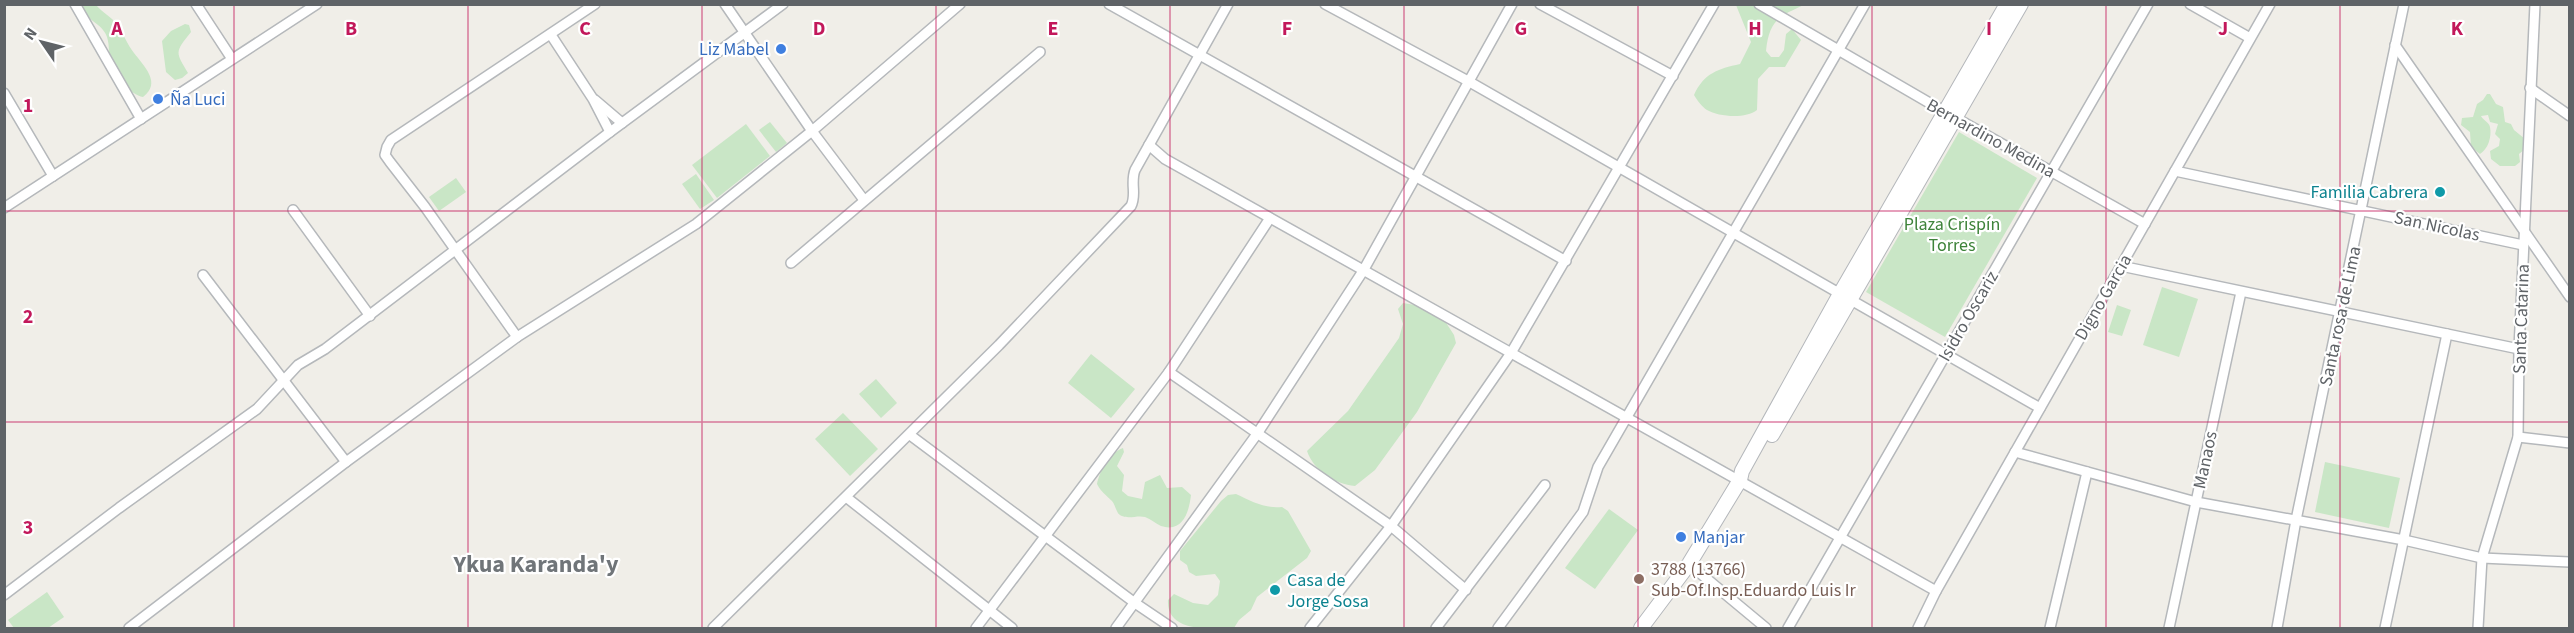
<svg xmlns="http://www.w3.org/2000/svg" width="2574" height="633" font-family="'Source Sans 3',sans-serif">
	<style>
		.green { fill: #c9e6c6 }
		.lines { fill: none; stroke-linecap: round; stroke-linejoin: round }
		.street-casing { stroke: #b5b8bb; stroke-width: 12 }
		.secondary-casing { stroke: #b4b7bb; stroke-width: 16 }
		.street { stroke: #fff; stroke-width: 9 }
		.secondary { stroke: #fff; stroke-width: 14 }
		.grid { fill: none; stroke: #c2185b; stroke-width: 1.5; stroke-opacity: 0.55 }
		.shop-dot { fill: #3f7fe0; stroke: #fff; stroke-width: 2 }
		.culture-dot { fill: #0f9aa8; stroke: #fff; stroke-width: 2 }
		.education-dot { fill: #8d6e63; stroke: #fff; stroke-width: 2 }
		.labels { text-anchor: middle; stroke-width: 4.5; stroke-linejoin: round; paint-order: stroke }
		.shop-label { font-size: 18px; fill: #366cbe; stroke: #fff; text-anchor: start }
		.street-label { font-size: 18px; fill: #5f6367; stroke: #fff }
		.culture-label { font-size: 18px; fill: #0d838f; stroke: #fff; text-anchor: end }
		.park-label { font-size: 18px; fill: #3e833a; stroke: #fff }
		.education-label { font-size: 18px; fill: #785e54; stroke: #fff; text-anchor: start }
		.district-label { font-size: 24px; font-weight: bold; fill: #707579; stroke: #fff }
		.grid-label { font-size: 20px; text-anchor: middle; font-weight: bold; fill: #c2185b; stroke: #fff; stroke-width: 4.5; stroke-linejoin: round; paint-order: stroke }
	</style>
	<rect width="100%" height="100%" fill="#f0eee8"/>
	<g class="green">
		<path d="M 83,5 L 96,5 C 102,12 111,17 117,24 C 123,33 127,44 134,53 C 144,66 162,83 143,97 C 131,95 114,77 111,65 C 108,56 110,46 107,37 C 102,22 85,22 83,5 Z"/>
		<path d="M 1736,5 L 1804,5 C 1779,16 1769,21 1766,51 L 1771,57 L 1779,57 L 1784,50 L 1786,34 L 1792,29 L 1801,40 L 1785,67 L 1769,67 L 1758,79 L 1757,110 C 1746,119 1719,117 1707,110 C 1702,107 1697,100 1694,95 C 1704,73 1718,69 1740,64 L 1751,42 Z"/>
		<path d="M 185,24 L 189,25 L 191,32 C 174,53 176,52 188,73 L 182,78 L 175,80 L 166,72 L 162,41 L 171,31 Z"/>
		<path d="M 2487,94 L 2490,94 L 2496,104 L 2503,107 L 2505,122 L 2511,124 L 2514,130 L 2525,139 L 2525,149 L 2519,154 L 2520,162 L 2515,166 L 2500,166 L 2491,159 L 2490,151 L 2499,146 L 2500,139 L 2495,134 L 2498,124 L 2490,122 L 2488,115 L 2481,116 C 2483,120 2489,122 2490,127 C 2492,137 2488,149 2480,154 L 2471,147 L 2470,132 L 2461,125 L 2462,118 L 2473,117 L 2477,104 L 2483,100 Z"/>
		<path d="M 770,122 L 787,143 L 776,152 L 759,130 Z"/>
		<path d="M 746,124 L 770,156 L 717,198 L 692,165 Z"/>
		<path d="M 1959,132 L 2037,178 L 1945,337 L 1866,292 Z"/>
		<path d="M 696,174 L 714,200 L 700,209 L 682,184 Z"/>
		<path d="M 456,178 L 466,192 L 439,211 L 429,197 Z"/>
		<path d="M 2162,287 L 2198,299 L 2179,357 L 2143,345 Z"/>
		<path d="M 1403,303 L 1427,307 L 1441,315 L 1454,335 L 1456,343 L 1417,412 L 1375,470 L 1355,486 C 1335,484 1314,471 1307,451 L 1348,411 L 1399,338 L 1403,324 L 1398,309 Z"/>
		<path d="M 2117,305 L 2131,310 L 2122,336 L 2108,332 Z"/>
		<path d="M 1091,354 L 1135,389 L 1111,418 L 1068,383 Z"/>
		<path d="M 876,379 L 897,403 L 881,418 L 859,394 Z"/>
		<path d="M 843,413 L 878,449 L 850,476 L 815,439 Z"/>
		<path d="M 1123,448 L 1124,452 L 1117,466 L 1124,475 L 1122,491 L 1128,496 L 1142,499 L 1145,482 L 1160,475 L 1167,488 L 1182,487 L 1191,495 C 1189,512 1183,533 1161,526 C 1156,524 1151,519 1145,517 C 1138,515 1129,519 1122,516 C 1116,514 1116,506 1112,501 C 1106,495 1101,492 1097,484 C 1100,470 1109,453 1123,448 Z"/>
		<path d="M 2325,462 L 2400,478 L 2389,528 L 2315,512 Z"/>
		<path d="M 1236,494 C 1251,501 1265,509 1282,507 L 1288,511 L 1311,551 L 1307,558 L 1257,597 L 1251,610 L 1239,620 L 1234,628 C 1211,629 1166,633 1168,600 L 1174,594 L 1193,603 L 1208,605 L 1218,595 L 1220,581 L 1215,574 L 1196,576 L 1189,572 L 1187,565 L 1180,560 L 1180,551 L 1221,501 L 1228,495 Z"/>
		<path d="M 1609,509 L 1638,530 L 1595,589 L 1565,568 Z"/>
		<path d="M 47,592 L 64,617 L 48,628 L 14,628 L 8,620 Z"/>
	</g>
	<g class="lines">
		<defs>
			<g id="street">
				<path d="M 75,4 L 141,119"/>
				<path d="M 196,4 L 232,59"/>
				<path d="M 725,4 L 812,131 L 864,200"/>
				<path d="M 1109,4 L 1566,261"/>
				<path d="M 1325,4 L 1468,81 L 2040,408"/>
				<path d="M 1540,4 L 1673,76"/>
				<path d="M 1759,4 L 1945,112 L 2145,224"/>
				<path d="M 2190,4 L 2250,38"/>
				<path d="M 551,35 L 593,99 L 610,132"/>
				<path d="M 2395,45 L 2570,297"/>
				<path d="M 2530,88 L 2570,116"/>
				<path d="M 4,93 L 53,176"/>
				<path d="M 595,100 L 622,123"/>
				<path d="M 1149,145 L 1165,159 L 1936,591"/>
				<path d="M 2175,171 L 2523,245"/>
				<path d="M 4,208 L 317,4"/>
				<path d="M 293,210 L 370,316"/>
				<path d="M 791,263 L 1040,52"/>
				<path d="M 2121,266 L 2519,349"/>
				<path d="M 203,275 L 346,462"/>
				<path d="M 517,337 L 425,207 L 390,162 L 385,155 L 387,147 L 391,140 L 595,4"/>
				<path d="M 1169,372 L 1391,526 L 1466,590"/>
				<path d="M 910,435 L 1135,603 L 1172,628"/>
				<path d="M 2518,437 L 2570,443"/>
				<path d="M 2015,452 L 2196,502 L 2404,540 L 2482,558 L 2570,562"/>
				<path d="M 846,497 L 1012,628"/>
				<path d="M 1689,564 L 1766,628"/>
				<path d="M 4,595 L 119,508 L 257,409 L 298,365 L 325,349 L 610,132 L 783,4"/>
				<path d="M 129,628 L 346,462 L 517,337 L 696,224 L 812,131 L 960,4"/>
				<path d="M 713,628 L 999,345 L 1131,206 C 1137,195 1130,183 1135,170 L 1228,4"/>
				<path d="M 976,628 L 1169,372 L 1270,218"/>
				<path d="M 1116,628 L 1257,434 L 1363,271 L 1512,4"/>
				<path d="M 1310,628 L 1391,526 L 1511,353 L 1714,4"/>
				<path d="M 1436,628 L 1545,485"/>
				<path d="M 1498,628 L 1583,512 L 1598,467 L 1865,4"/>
				<path d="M 1788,628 L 2148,4"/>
				<path d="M 1918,628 L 1936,591 L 2270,4"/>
				<path d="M 2050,628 L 2087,472"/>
				<path d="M 2169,628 L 2241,292"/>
				<path d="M 2277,628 L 2296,520 L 2404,4"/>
				<path d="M 2385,628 L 2447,334"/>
				<path d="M 2478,628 L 2482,558 L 2518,437 L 2519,349 L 2535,4"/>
			</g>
			<g id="secondary">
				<path d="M 1772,435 L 2021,4"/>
				<path d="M 1641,628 L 1689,564 L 1740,480 L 1742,471 L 1840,294 L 2007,4"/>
			</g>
		</defs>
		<use href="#street" class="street-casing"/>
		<use href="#secondary" class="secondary-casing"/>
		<use href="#street" class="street"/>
		<use href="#secondary" class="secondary"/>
	</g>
	<path class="grid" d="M 234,4 L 234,628M 468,4 L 468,628M 702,4 L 702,628M 936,4 L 936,628M 1170,4 L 1170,628M 1404,4 L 1404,628M 1638,4 L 1638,628M 1872,4 L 1872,628M 2106,4 L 2106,628M 2340,4 L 2340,628M 4,211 L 2570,211M 4,422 L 2570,422"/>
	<g class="shop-dot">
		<circle cx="781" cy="49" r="6"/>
		<circle cx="158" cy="99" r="6"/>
		<circle cx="1681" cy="537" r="6"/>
	</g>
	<g class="culture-dot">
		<circle cx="2440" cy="192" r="6"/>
		<circle cx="1275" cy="590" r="6"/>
	</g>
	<circle class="education-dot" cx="1639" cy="579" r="6"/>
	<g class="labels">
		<g class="shop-label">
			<text x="769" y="55" text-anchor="end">Liz Mabel</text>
			<text x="170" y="105">Ña Luci</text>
			<text x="1693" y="543">Manjar</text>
		</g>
		<g class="street-label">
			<text transform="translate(1991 138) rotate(29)" y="6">Bernardino Medina</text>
			<text transform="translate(2437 226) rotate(12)" y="6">San Nicolas</text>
			<text transform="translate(2103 297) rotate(-60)" y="6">Digno Garcia</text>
			<text transform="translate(1968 316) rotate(-60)" y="6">Isidro Oscariz</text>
			<text transform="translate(2340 316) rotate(-78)" y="6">Santa rosa de Lima</text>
			<text transform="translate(2521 319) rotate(-88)" y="6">Santa Catarina</text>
			<text transform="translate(2205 460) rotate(-78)" y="6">Manaos</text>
		</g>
		<g class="culture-label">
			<text x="2428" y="198">Familia Cabrera</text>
			<text x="1287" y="586" text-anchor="start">Casa de<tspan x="1287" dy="21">Jorge Sosa</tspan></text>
		</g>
		<g class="park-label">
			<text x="1952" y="230">Plaza Crispín<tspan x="1952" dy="21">Torres</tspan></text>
		</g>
		<g class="education-label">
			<text x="1651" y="575">3788 (13766)<tspan x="1651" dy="21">Sub-Of.Insp.Eduardo Luis Ir</tspan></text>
		</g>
		<g class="district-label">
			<text x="536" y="572">Ykua Karanda'y</text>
		</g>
	</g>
	<g class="grid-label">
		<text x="117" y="35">A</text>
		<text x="351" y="35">B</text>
		<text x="585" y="35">C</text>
		<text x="819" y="35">D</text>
		<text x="1053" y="35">E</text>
		<text x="1287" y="35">F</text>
		<text x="1521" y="35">G</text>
		<text x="1755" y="35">H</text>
		<text x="1989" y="35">I</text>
		<text x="2223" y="35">J</text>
		<text x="2457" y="35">K</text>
		<text x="28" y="112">1</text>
		<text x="28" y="323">2</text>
		<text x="28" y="534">3</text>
	</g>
	<rect width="2574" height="633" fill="none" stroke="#5f6367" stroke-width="12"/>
	<g transform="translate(42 42) rotate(305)" stroke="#ffffff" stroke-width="4.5" paint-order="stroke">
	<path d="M0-4.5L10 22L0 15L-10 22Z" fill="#5f6367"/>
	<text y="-9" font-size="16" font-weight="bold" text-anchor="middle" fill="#5f6367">N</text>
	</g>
</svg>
